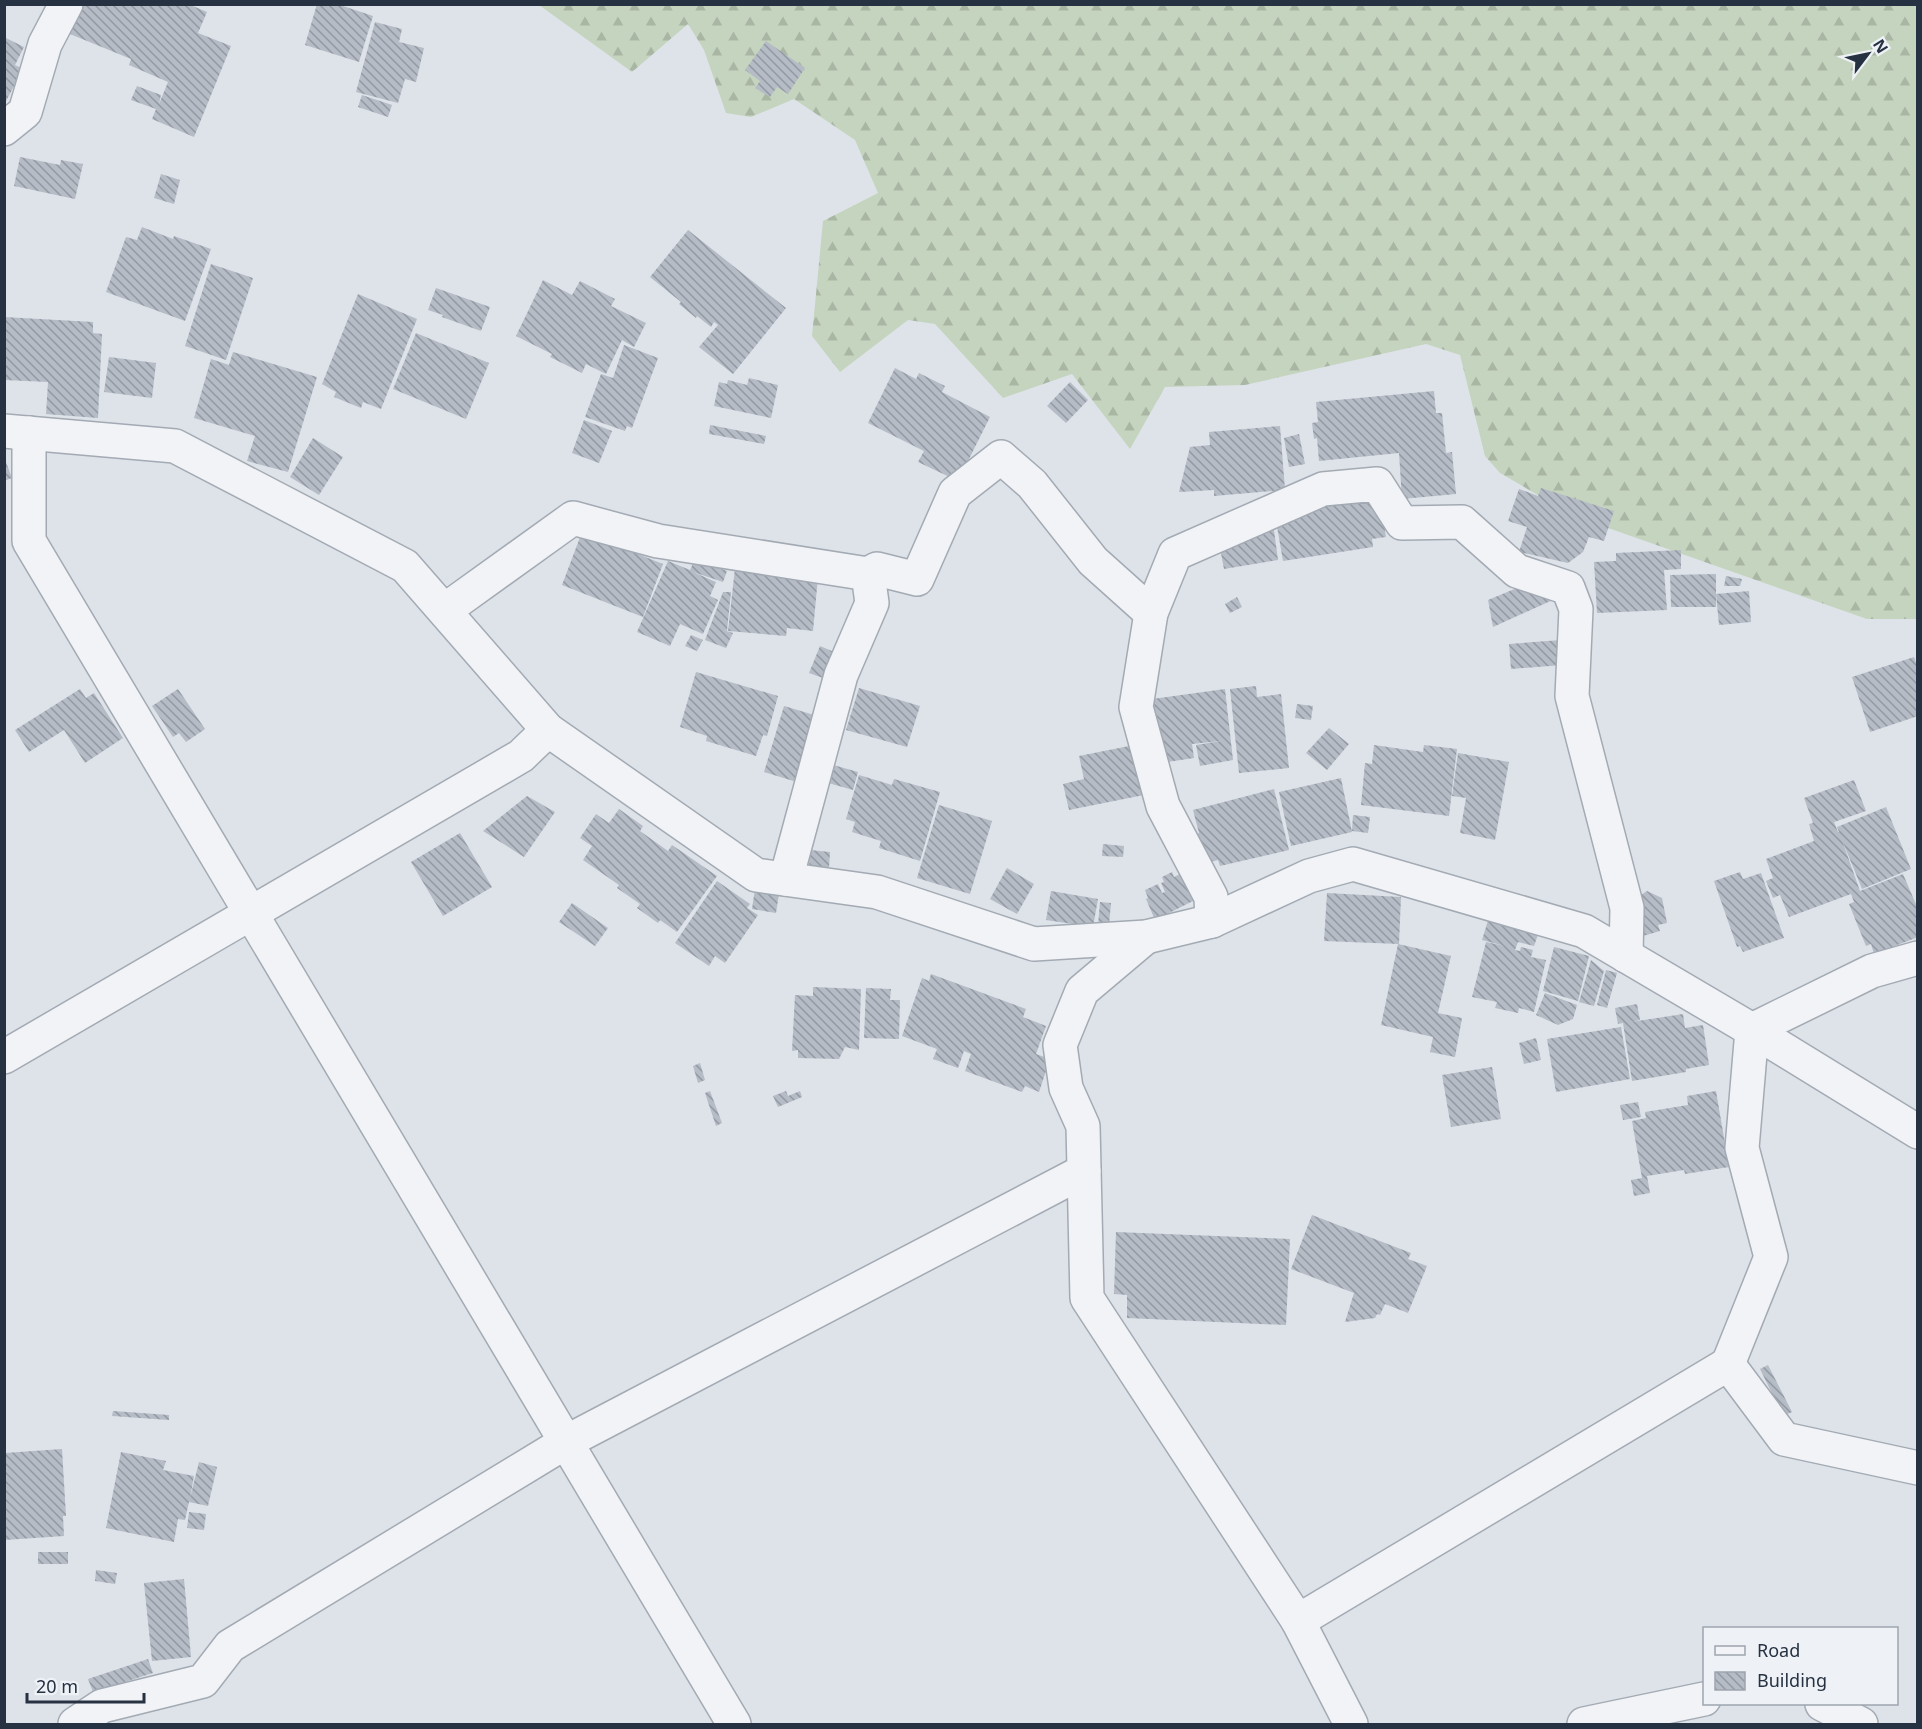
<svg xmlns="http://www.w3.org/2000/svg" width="1922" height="1729" font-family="'Noto Sans',sans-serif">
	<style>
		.forest { fill: url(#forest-firs) }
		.building { fill: url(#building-back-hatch) }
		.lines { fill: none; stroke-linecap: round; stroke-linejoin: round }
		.minor-casing { stroke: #a3aab3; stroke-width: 36 }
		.minor { stroke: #f1f3f7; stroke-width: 33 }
	</style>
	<defs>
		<pattern id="forest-firs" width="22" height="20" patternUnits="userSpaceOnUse" patternTransform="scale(1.5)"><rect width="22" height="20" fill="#c5d4be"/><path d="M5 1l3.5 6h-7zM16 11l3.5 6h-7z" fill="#a9b6a4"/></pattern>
		<pattern id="building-back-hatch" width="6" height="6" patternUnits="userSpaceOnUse" patternTransform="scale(1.5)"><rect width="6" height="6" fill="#b5bcc6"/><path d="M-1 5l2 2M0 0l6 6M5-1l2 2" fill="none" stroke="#9399a2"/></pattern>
	</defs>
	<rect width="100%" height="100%" fill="#dee3e9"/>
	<path class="forest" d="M 539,5 L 1917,5 L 1917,619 L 1867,619 L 1574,516 L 1500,473 L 1485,456 L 1460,355 L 1426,344 L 1245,385 L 1165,387 L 1130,449 L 1072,374 L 1003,398 L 935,324 L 908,320 L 840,372 L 812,336 L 823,221 L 878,193 L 855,140 L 794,99 L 751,117 L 726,113 L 704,50 L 688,24 L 632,72 Z"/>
	<g class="building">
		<path d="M 82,4 L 188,4 L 207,12 L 198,33 L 231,46 L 194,137 L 152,119 L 156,109 L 131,100 L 137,86 L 161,95 L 159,104 L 168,82 L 129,65 L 131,59 L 70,34 Z"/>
		<path d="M 317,4 L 337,4 L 373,16 L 359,62 L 305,45 Z"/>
		<path d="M 375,22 L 402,29 L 399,42 L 424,48 L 416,82 L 405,79 L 398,103 L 356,92 Z"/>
		<path d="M 4,37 L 24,47 L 15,65 L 23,69 L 4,105 Z"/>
		<path d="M 766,41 L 805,68 L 788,94 L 777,87 L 770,97 L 755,88 L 760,81 L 745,70 Z"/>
		<path d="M 362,95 L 392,105 L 388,117 L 358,107 Z"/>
		<path d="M 20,157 L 60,165 L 61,160 L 83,164 L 75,199 L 14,186 Z"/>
		<path d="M 161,174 L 180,180 L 174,204 L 154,198 Z"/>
		<path d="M 142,227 L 173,239 L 174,236 L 211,249 L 185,321 L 106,292 L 126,237 L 137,240 Z"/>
		<path d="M 688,230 L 786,308 L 733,374 L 699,347 L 718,325 L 714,322 L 711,327 L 697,316 L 696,318 L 679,304 L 681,302 L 650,277 Z"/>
		<path d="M 211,264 L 253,278 L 226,360 L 185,346 Z"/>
		<path d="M 543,280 L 572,295 L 580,281 L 615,299 L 611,306 L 646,323 L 634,347 L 622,340 L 606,374 L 586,364 L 582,373 L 550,357 L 552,354 L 516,336 Z"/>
		<path d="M 436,288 L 490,307 L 481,331 L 442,317 L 443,315 L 428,310 Z"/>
		<path d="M 358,294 L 417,319 L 381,409 L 363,402 L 361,408 L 334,397 L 336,392 L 322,384 Z"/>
		<path d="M 4,317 L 93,322 L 93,333 L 102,334 L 98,418 L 46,414 L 48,382 L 4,380 Z"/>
		<path d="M 416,333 L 489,363 L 466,419 L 393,389 Z"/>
		<path d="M 624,345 L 658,358 L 632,428 L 627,426 L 625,431 L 585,417 L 601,374 L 613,378 Z"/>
		<path d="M 233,352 L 317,377 L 288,472 L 247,461 L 255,436 L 194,418 L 211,359 L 229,365 Z"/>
		<path d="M 109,357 L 156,363 L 152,398 L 104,392 Z"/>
		<path d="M 895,368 L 916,379 L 919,373 L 945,386 L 942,392 L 990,417 L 958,481 L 918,462 L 924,451 L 868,423 Z"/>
		<path d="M 749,378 L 778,385 L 771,418 L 714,406 L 719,382 L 727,384 L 728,380 L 747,385 Z"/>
		<path d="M 1070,382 L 1088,400 L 1066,423 L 1047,406 Z"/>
		<path d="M 1434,391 L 1436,413 L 1442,413 L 1446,453 L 1452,452 L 1456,494 L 1402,499 L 1399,453 L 1319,461 L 1317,438 L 1314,439 L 1312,423 L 1318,422 L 1316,402 Z"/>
		<path d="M 584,420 L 612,431 L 599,463 L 572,453 Z"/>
		<path d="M 710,425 L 766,436 L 764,444 L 709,434 Z"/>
		<path d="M 1280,426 L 1285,490 L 1214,496 L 1214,490 L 1179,492 L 1190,447 L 1210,445 L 1209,432 Z"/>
		<path d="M 1299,434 L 1305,464 L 1289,467 L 1284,438 Z"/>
		<path d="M 313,438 L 343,457 L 319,495 L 290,477 Z"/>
		<path d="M 4,457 L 12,478 L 4,481 Z"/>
		<path d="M 1541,488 L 1614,511 L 1604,541 L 1589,537 L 1583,552 L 1568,563 L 1519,552 L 1527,527 L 1508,521 L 1519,489 L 1538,496 Z"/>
		<path d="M 1365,496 L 1380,497 L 1386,537 L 1372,539 L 1373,547 L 1283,561 L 1275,515 Z"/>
		<path d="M 1273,523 L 1278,560 L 1224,569 L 1219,543 Z"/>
		<path d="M 582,532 L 663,564 L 643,617 L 562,585 Z"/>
		<path d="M 1681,550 L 1681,569 L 1664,570 L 1667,610 L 1597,613 L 1594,562 L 1616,561 L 1616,553 Z"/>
		<path d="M 695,559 L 727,571 L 723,582 L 693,572 L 716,582 L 710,596 L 718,600 L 703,634 L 680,624 L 670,646 L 637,632 L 668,561 L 690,570 Z"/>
		<path d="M 735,568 L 818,577 L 813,631 L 787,628 L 786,636 L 728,631 Z"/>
		<path d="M 1716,574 L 1716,607 L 1671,607 L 1670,575 Z"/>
		<path d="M 1726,576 L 1742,579 L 1740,586 L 1724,586 Z"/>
		<path d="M 1536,580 L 1555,599 L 1493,627 L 1488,600 Z"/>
		<path d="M 1749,591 L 1751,622 L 1719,625 L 1716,594 Z"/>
		<path d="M 723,592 L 731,592 L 727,631 L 723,630 L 733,633 L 726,648 L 705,640 Z"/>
		<path d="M 1237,597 L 1242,607 L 1230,613 L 1225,604 Z"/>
		<path d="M 691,635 L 703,640 L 697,651 L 685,646 Z"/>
		<path d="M 1561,640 L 1563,665 L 1511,669 L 1509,644 Z"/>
		<path d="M 820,646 L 834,652 L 823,678 L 809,673 Z"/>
		<path d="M 1914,657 L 1918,668 L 1918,716 L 1870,732 L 1852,677 Z"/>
		<path d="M 696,672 L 778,696 L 767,736 L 763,735 L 756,756 L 706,741 L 707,736 L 680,727 Z"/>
		<path d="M 1256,686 L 1257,697 L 1281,694 L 1289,768 L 1239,773 L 1230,689 Z"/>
		<path d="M 859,688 L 920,706 L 907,747 L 846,730 Z"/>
		<path d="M 80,689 L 86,698 L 94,693 L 123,738 L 85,763 L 64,730 L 29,752 L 15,730 Z"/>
		<path d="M 178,689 L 205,729 L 186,742 L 179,733 L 173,737 L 152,706 Z"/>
		<path d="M 1225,689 L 1233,760 L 1200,766 L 1196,745 L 1221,741 L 1192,744 L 1194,758 L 1154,764 L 1145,700 Z"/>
		<path d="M 1297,704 L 1313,706 L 1311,720 L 1295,718 Z"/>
		<path d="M 784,706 L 821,717 L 800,783 L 764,772 Z"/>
		<path d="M 1329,728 L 1349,744 L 1327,770 L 1306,753 Z"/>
		<path d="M 1134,745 L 1144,795 L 1069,810 L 1063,784 L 1084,779 L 1079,756 Z"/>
		<path d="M 1374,745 L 1423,752 L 1424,745 L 1457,749 L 1449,816 L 1361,805 L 1365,763 L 1372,764 Z"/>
		<path d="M 1458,753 L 1509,762 L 1495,840 L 1460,833 L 1466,798 L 1452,796 Z"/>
		<path d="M 830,764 L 858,772 L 853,790 L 825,782 Z"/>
		<path d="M 859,775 L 892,785 L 894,779 L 940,792 L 920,861 L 879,848 L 881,841 L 852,832 L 855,822 L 846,819 Z"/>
		<path d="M 1341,778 L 1352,832 L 1291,846 L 1279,792 Z"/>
		<path d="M 1854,780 L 1866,811 L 1834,822 L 1838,832 L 1839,832 L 1837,827 L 1886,807 L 1911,869 L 1862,889 L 1842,840 L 1860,891 L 1903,874 L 1918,909 L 1918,937 L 1874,954 L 1871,944 L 1866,946 L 1849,904 L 1854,902 L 1851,894 L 1789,917 L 1780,895 L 1773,898 L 1766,881 L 1773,878 L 1766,859 L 1814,841 L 1809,824 L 1813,823 L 1804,798 Z"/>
		<path d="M 1274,789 L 1289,850 L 1220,866 L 1218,860 L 1203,864 L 1191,835 L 1199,833 L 1193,810 Z"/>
		<path d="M 527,796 L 555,812 L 524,857 L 483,831 Z"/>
		<path d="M 939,805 L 992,821 L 970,894 L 917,878 Z"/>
		<path d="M 619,809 L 643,826 L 640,831 L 668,851 L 672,845 L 717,876 L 677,932 L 660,920 L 658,923 L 637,908 L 640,904 L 617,888 L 619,885 L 583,860 L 592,846 L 580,838 L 596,814 L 609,823 Z"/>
		<path d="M 1353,815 L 1370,817 L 1368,833 L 1352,831 Z"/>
		<path d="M 460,833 L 492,887 L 443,916 L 411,862 Z"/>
		<path d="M 1103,844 L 1124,846 L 1123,857 L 1102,856 Z"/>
		<path d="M 810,850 L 830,852 L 829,868 L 809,867 Z"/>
		<path d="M 1007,868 L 1034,884 L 1017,914 L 990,899 Z"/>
		<path d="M 1186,871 L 1199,898 L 1155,920 L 1146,899 L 1148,898 L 1145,890 L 1158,884 L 1162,893 L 1165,892 L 1161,883 L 1164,882 L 1162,877 L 1172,872 L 1174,877 Z"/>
		<path d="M 1740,872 L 1743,879 L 1761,873 L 1784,938 L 1743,952 L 1740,946 L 1737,947 L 1714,881 Z"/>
		<path d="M 717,881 L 750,904 L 747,908 L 758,915 L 725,963 L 715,956 L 709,966 L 675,943 Z"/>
		<path d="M 755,889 L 779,894 L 776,913 L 752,909 Z"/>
		<path d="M 1051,891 L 1098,899 L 1093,927 L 1046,920 Z"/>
		<path d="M 1647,891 L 1662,898 L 1667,923 L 1658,925 L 1660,931 L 1643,936 L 1630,902 Z"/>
		<path d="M 1327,893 L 1401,897 L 1399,944 L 1324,941 Z"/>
		<path d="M 1100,902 L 1111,903 L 1109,925 L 1098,925 Z"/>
		<path d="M 572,903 L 608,928 L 595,946 L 559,922 Z"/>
		<path d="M 1490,914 L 1540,929 L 1534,946 L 1518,942 L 1515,950 L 1520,951 L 1521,947 L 1533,950 L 1531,957 L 1546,960 L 1534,1012 L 1519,1008 L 1518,1013 L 1495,1008 L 1497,1002 L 1472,997 L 1486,942 L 1505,946 L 1482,940 Z"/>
		<path d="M 1398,944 L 1451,956 L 1438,1013 L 1462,1018 L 1455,1057 L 1430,1052 L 1433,1037 L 1381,1025 Z"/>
		<path d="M 1554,947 L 1589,956 L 1578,1001 L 1543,991 Z"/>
		<path d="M 1591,960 L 1604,971 L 1594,1006 L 1579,1002 Z"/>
		<path d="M 1606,970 L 1617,973 L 1607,1008 L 1597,1005 Z"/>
		<path d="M 931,974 L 1026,1009 L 1023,1017 L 1046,1026 L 1036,1054 L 1050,1059 L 1039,1092 L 1025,1086 L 1022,1092 L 965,1071 L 971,1054 L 964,1051 L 958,1068 L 933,1059 L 937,1049 L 902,1036 L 922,978 L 929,981 Z"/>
		<path d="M 813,987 L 861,989 L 859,1050 L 845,1047 L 839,1059 L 798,1058 L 798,1050 L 792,1051 L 795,995 L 813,996 Z"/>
		<path d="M 866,988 L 891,989 L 890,1000 L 900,1000 L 899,1039 L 864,1038 Z"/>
		<path d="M 1545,993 L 1577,1005 L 1573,1019 L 1558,1025 L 1536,1015 Z"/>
		<path d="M 1637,1004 L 1640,1020 L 1631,1022 L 1683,1014 L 1685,1028 L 1703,1025 L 1709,1065 L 1686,1069 L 1686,1072 L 1632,1081 L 1623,1023 L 1618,1024 L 1615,1008 Z"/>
		<path d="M 1621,1027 L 1630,1079 L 1556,1092 L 1547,1039 Z"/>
		<path d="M 1536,1038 L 1541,1060 L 1524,1064 L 1519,1043 Z"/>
		<path d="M 700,1063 L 705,1080 L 698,1083 L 693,1066 Z"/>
		<path d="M 1492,1067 L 1501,1119 L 1451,1127 L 1442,1075 Z"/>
		<path d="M 710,1091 L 722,1123 L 716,1126 L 705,1093 Z"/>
		<path d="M 786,1091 L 788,1096 L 800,1091 L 802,1097 L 778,1107 L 773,1096 Z"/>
		<path d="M 1716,1091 L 1729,1167 L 1685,1174 L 1684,1170 L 1647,1176 L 1650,1193 L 1634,1196 L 1631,1180 L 1642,1178 L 1632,1121 L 1646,1118 L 1645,1112 L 1688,1105 L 1687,1096 Z"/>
		<path d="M 1638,1102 L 1641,1117 L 1623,1120 L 1620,1105 Z"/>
		<path d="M 1312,1215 L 1411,1253 L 1408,1259 L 1427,1266 L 1408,1313 L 1385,1304 L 1380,1315 L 1377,1314 L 1375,1318 L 1345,1322 L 1354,1293 L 1291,1269 Z"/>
		<path d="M 1116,1232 L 1290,1239 L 1286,1325 L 1127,1318 L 1127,1295 L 1114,1294 Z"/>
		<path d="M 1768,1365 L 1792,1412 L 1783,1416 L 1760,1369 Z"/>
		<path d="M 113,1411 L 169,1415 L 169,1420 L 112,1416 Z"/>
		<path d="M 62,1449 L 66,1516 L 63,1516 L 64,1536 L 5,1540 L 5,1453 Z"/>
		<path d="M 121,1452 L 166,1461 L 163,1470 L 194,1476 L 190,1498 L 199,1462 L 217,1467 L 208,1506 L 189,1502 L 185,1520 L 178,1519 L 174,1542 L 106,1528 Z"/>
		<path d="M 189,1512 L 206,1514 L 204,1530 L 187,1528 Z"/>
		<rect x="38" y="1552" width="30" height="12"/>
		<path d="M 96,1570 L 117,1573 L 115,1584 L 95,1581 Z"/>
		<path d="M 184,1579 L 191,1657 L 152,1661 L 144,1583 Z"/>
		<path d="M 148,1659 L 153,1673 L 93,1692 L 88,1679 Z"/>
	</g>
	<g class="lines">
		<defs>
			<g id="minor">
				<path d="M 4,129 L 25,112 L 45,44 L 66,4"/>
				<path d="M 4,431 L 175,446 L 405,566 L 548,730 L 756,875 L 877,892 L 1034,944 L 1146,937 L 1212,921 L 1309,876 L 1353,864 L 1584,931 L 1752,1030 L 1918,1132"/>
				<path d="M 29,433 L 29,541 L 734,1724"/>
				<path d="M 868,574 L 877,569 L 917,579 L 955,493 L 1001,457 L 1032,484 L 1093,561 L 1151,613"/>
				<path d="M 445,610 L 573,518 L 658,541 L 868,574 L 872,603 L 841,675 L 786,879"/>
				<path d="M 1212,921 L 1211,897 L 1163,806 L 1136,707 L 1151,613 L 1175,554 L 1323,489 L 1377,484 L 1402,523 L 1462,522 L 1517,571 L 1568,588 L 1576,609 L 1572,696 L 1627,908 L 1626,956"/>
				<path d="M 1146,937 L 1082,991 L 1060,1045 L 1066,1088 L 1083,1126 L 1087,1298 L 1298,1621 L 1351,1724"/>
				<path d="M 4,1057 L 521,756 L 548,730"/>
				<path d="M 1728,1364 L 1771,1257 L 1742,1148 L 1752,1030 L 1872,971 L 1918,958"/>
				<path d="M 1298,1621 L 1728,1364 L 1784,1439 L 1918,1468"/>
				<path d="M 1822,1704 L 1861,1724"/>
				<path d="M 75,1724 L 102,1706 L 203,1681 L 230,1646 L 566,1442 L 1084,1171"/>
				<path d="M 1584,1724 L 1704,1699"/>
			</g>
		</defs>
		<use href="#minor" class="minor-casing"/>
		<use href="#minor" class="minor"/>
	</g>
	<rect width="1922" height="1729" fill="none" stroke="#263141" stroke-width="12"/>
	<rect x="1703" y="1627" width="195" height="78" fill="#eef2f6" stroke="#9ea5ae" stroke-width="1.5"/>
	<rect x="1715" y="1646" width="30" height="9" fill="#f1f3f7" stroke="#9ea5ae" stroke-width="1.5"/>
	<text x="1757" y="1657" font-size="18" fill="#263141">Road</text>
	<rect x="1715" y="1672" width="30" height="18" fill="url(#building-back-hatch)" stroke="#9ea5ae" stroke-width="1.5"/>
	<text x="1757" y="1687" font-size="18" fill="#263141">Building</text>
	<g transform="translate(1868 54) rotate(58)" stroke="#eef2f6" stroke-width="4.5" paint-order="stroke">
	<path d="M0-4.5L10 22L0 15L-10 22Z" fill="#263141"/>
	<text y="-9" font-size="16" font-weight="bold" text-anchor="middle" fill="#263141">N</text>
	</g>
	<path d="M27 1693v9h117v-9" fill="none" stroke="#263141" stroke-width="3"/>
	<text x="36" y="1693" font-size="18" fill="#263141" stroke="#eef2f6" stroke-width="4.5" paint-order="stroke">20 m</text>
</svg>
